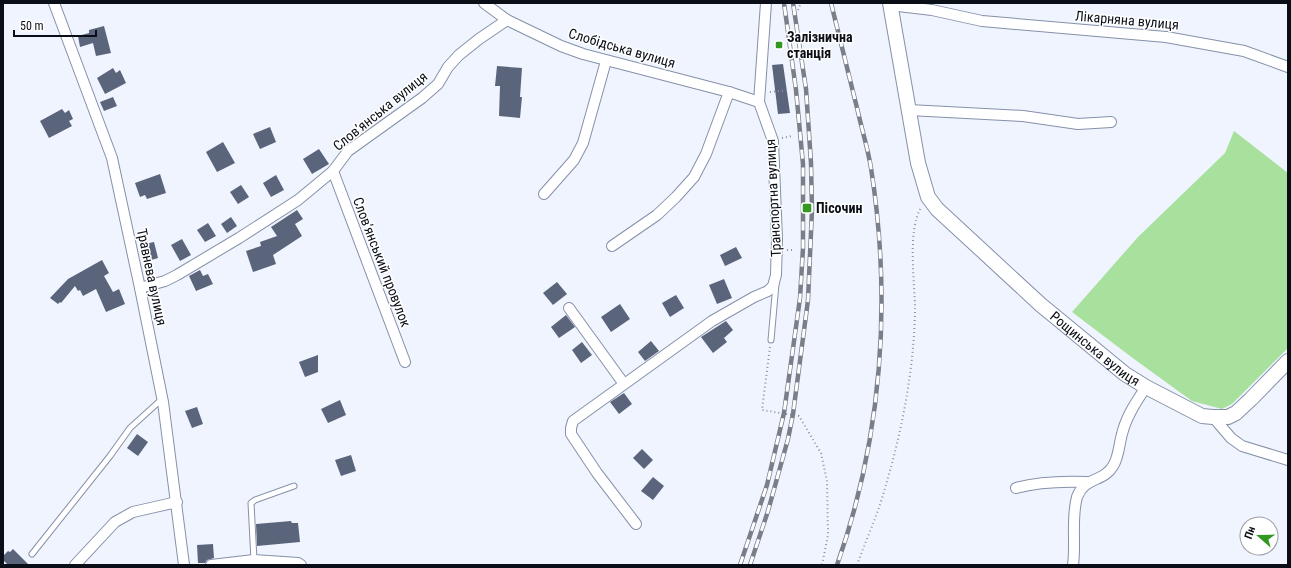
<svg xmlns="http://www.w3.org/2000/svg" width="1291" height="568" font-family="'Roboto Condensed',sans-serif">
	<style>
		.green { fill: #a8e09e }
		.building { fill: #5a657b }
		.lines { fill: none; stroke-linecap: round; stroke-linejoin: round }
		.lane-casing { stroke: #8591a9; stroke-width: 7 }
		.street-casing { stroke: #8591a9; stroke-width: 12 }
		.secondary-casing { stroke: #8591a9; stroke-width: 16 }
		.path { stroke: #8e929c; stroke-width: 2; stroke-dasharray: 1 3; stroke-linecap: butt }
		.lane { stroke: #fff; stroke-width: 5 }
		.street { stroke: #fff; stroke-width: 10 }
		.secondary { stroke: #fff; stroke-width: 14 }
		.rail-casing { stroke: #797e87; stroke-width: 4.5 }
		.rail { stroke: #fff; stroke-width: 3; stroke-dasharray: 9; stroke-linecap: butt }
		.poi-dot { fill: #32981f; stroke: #fff; stroke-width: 1.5 }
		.labels { text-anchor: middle; stroke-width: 3; stroke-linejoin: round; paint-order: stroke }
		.street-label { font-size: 14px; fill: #0a0e16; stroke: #fff }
		.poi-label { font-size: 14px; font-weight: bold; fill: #0a0e16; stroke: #fff; text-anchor: start }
	</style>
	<rect width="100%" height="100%" fill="#eff4ff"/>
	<path class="green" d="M 1234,131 L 1288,173 L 1288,348 L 1232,404 L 1222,409 L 1192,401 L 1134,359 L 1072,312 L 1138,237 L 1225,153 Z"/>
	<g class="building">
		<path d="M 104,26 L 111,53 L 96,56 L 93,43 L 80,47 L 78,36 L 89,33 L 89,30 Z"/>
		<path d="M 783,64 L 790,113 L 778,114 L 772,65 Z"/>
		<path d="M 497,66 L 522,68 L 520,97 L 522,97 L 520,118 L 499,116 L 500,86 L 495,86 Z"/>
		<path d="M 113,68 L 116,73 L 120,70 L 126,83 L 105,94 L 97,78 Z"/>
		<path d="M 113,97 L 117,106 L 104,111 L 100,102 Z"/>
		<path d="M 62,109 L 65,113 L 69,110 L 73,119 L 69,121 L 72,126 L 49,138 L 40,121 Z"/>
		<path d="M 270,127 L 276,142 L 260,149 L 253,134 Z"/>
		<path d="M 223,142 L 235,163 L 217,172 L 206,152 Z"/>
		<path d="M 319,149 L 329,164 L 312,174 L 303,159 Z"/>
		<path d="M 160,174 L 166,193 L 147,199 L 145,195 L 140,197 L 135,183 Z"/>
		<path d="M 276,175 L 284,190 L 271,197 L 263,183 Z"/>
		<path d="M 241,185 L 249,197 L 238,204 L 230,192 Z"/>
		<path d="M 297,210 L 303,219 L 295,224 L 302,236 L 273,255 L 276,264 L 253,272 L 246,251 L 261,246 L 260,242 L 277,236 L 271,227 Z"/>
		<path d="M 231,217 L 237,226 L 227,233 L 221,224 Z"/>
		<path d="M 208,223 L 216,236 L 205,242 L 197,230 Z"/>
		<path d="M 182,239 L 191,255 L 180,261 L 171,245 Z"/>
		<path d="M 154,242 L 158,258 L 145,262 L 141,245 Z"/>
		<path d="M 736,247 L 742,258 L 725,266 L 720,255 Z"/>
		<path d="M 102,260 L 109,273 L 104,276 L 113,292 L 119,289 L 125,304 L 106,312 L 96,289 L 83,296 L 80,290 L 78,291 L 75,286 L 61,303 L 60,302 L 58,304 L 50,298 L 68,279 Z"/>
		<path d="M 200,270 L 203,276 L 208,274 L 213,284 L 196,291 L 189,276 Z"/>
		<path d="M 724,279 L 732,298 L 717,304 L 709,285 Z"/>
		<path d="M 557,282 L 567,294 L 553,305 L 543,293 Z"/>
		<path d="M 676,295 L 684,308 L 670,317 L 662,303 Z"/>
		<path d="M 620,304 L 630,319 L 611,332 L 601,317 Z"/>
		<path d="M 566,315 L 575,327 L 559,338 L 551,327 Z"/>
		<path d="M 726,321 L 733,330 L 724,338 L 727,342 L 713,353 L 701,337 Z"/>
		<path d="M 651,341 L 659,351 L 645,361 L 638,352 Z"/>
		<path d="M 582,342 L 592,355 L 581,363 L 572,350 Z"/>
		<path d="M 318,355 L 318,372 L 305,377 L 299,362 Z"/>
		<path d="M 624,393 L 632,404 L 619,414 L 610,402 Z"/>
		<path d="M 340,400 L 346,415 L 328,423 L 321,409 Z"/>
		<path d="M 197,407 L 203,424 L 192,428 L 185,411 Z"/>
		<path d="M 137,434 L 148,442 L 138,456 L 127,448 Z"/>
		<path d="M 642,449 L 653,460 L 644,469 L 633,458 Z"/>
		<path d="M 351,455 L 356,471 L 341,476 L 335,460 Z"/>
		<path d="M 653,477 L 664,486 L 653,500 L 641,491 Z"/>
		<path d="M 291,521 L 292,523 L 298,523 L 300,542 L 257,546 L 256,524 Z"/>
		<path d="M 213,544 L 214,558 L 207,560 L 205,563 L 198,563 L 197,545 Z"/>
		<path d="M 13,549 L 29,565 L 8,565 L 3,560 L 3,556 L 8,551 L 10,552 Z"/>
	</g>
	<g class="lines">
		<defs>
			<g id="lane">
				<path d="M 771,340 L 776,284"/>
				<path d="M 32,554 L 110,456 L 130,428 L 162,399"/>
				<path d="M 254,560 L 251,503 L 255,500 L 294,486"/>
			</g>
			<g id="street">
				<path d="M 54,3 L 112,158 L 140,288 L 163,402 L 184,565"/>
				<path d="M 484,3 L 507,20 L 561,46 L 583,54 L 729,92 L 759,102"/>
				<path d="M 890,5 L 932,10 L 982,21 L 1166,37 L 1244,51 L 1288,67"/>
				<path d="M 909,110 L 1023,116 L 1078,124 L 1111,122"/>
				<path d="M 333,171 L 405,362"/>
				<path d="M 544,194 L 574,160 L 583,143 L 606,61"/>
				<path d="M 612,246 L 657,215 L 676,197 L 694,177 L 706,154 L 729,92"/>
				<path d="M 140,288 L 165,281 L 177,275 L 239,238 L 298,200 L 333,171 L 348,151 L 422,98 L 438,84 L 448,67 L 459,55 L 479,39 L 507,20"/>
				<path d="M 569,308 L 624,384"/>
				<path d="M 1213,417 L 1231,438 L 1242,446 L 1288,460"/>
				<path d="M 1016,488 C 1040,481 1065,481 1089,482"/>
				<path d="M 636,524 L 597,473 L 571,434 L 571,428 L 573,421 L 712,321 L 754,297 L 768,291 L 773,286 L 776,275 L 777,239 L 773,141 L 759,102 L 766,3"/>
				<path d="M 75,565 L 115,522 L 133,512 L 177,502"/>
				<path d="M 211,565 L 254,560 L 298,563 L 301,565"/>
				<path d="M 1073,565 C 1076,544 1071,518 1077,497 C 1084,477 1104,482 1113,466 C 1119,457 1119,444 1122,434 C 1126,417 1136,402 1146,387"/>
			</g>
			<g id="secondary">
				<path id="s1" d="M 890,3 L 918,163 L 928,197 L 937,209 L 1041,305 L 1125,374 L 1146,387 L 1202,416 L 1213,417 L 1228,417 L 1236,413 L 1251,399 L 1288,361"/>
			</g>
		</defs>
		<use href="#lane" class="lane-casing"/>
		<use href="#street" class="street-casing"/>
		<use href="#secondary" class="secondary-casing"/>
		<g class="path">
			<path d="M 798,10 L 801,3"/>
			<path d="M 770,92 L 789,90"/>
			<path d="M 782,138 L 792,136"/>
			<path d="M 787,250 L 794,250"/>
			<path d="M 770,347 L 762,410 L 799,416 L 821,453 L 827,481 L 828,535 L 822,565"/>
			<path d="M 857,565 C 866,540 878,514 885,488 C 902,431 914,370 915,310 C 915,283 907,230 921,208"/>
		</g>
		<use href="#lane" class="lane"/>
		<use href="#street" class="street"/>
		<use href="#secondary" class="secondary"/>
		<defs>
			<g id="rail">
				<path d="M 831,3 C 840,39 849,75 858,112 C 862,130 868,149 871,168 C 892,301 882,438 837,565"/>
				<path d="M 740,565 L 767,485 L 784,413 L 800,298 L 803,248 L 803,164 L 796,90 L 784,3"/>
				<path d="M 750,565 L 768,511 L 788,439 L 793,414 L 808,300 L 812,210 L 811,163 L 806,89 L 793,3"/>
			</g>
		</defs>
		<use href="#rail" class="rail-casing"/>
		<use href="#rail" class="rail"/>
	</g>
	<g class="poi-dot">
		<rect x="775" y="41" width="8" height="8" rx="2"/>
		<rect x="802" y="203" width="10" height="10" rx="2"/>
	</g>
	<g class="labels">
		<g class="street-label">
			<text transform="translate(1127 20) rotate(5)" y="5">Лікарняна вулиця</text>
			<text transform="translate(622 48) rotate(16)" y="5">Слобідська вулиця</text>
			<text transform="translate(380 111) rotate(-39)" y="5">Слов’янська вулиця</text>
			<text transform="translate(773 198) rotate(-93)" y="5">Транспортна вулиця</text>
			<text transform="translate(382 262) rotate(69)" y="5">Слов’янський провулок</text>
			<text transform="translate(152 277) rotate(78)" y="5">Травнева вулиця</text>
			<text dy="5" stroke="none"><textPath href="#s1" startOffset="424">Рощинська вулиця</textPath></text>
		</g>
		<g class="poi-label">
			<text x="787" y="42">Залізнична<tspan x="787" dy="16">станція</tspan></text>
			<text x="816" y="213">Пісочин</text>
		</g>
	</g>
	<rect width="1291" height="568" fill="none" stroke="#0a0e16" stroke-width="8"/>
	<g transform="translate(1259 536) rotate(290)"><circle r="19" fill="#ffffff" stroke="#9d9fa2"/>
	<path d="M0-3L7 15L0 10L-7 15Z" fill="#32981f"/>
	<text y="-6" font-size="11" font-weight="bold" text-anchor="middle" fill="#0a0e16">Пн</text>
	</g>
	<path d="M14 30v6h82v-6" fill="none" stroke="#0a0e16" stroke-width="2"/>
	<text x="20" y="30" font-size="12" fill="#0a0e16" stroke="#ffffff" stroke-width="3" paint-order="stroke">50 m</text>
</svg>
